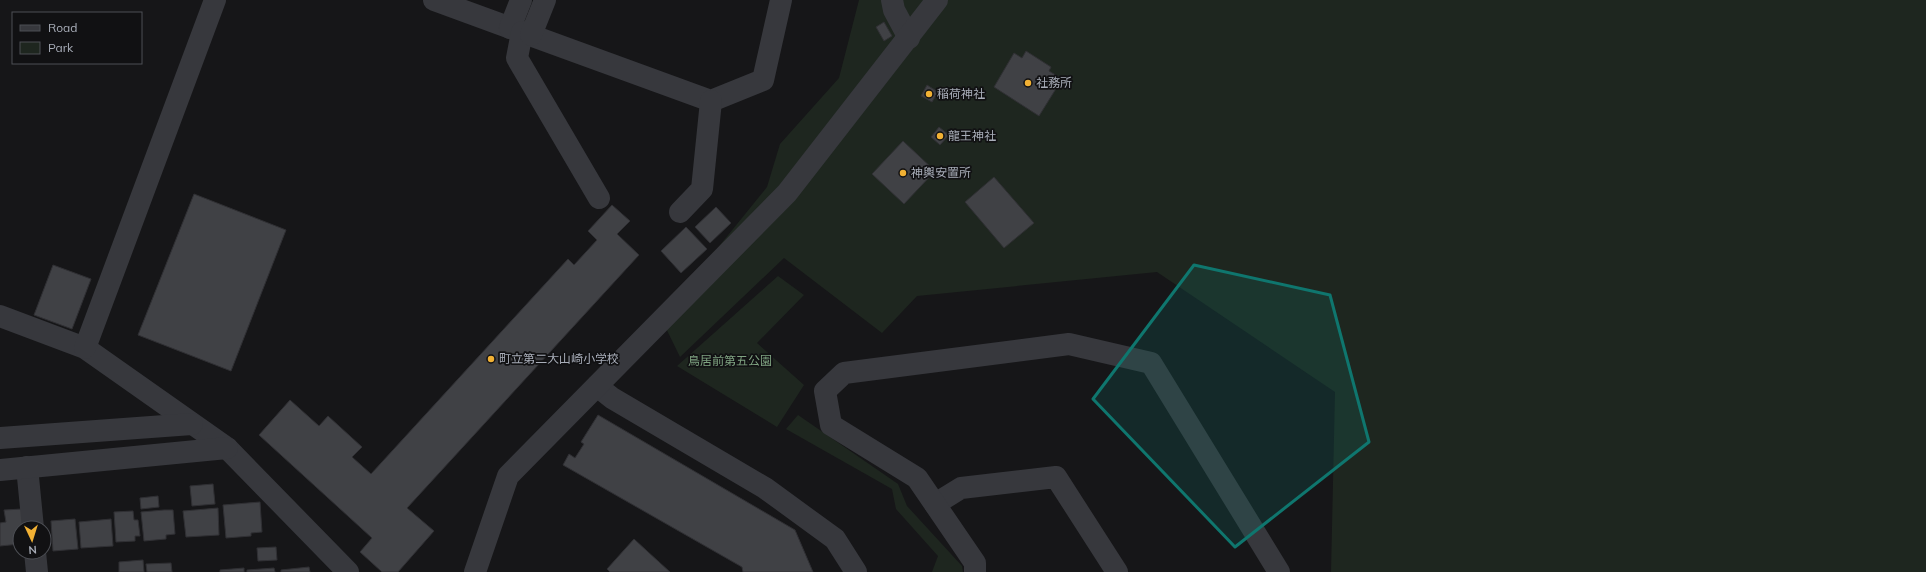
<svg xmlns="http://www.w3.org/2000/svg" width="1926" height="572" font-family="Mulish,'Noto Sans JP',sans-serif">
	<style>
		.green { fill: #1e261f }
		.building { fill: #404145; stroke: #303034 }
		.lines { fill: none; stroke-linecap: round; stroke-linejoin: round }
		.minor { stroke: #37383d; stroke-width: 22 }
		.marked { fill: #0f766e; fill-opacity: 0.2; stroke: #0f766e; stroke-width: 3; stroke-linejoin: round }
		.poi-dot { fill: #f2b134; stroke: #111113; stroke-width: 1.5 }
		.labels { text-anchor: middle; stroke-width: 3.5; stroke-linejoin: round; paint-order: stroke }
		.poi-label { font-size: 12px; fill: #a8adb8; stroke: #111113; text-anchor: start }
		.park-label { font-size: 12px; fill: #7fa381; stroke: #111113 }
	</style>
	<rect width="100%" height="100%" fill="#161618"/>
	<g class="green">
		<path d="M 859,0 L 1926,0 L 1926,572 L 1331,572 L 1335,392 L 1157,272 L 917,296 L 882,333 L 784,258 L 680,357 L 661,318 L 767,187 L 780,144 L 839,78 Z"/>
		<path d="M 778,276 L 804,295 L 757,343 L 804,385 L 777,427 L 677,366 Z"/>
		<path d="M 798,415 L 898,484 L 907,506 L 962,566 L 963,572 L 932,572 L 938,556 L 896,509 L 892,489 L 786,429 Z"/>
	</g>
	<g class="building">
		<path d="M 884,22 L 892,36 L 884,41 L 876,27 Z"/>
		<path d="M 1026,51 L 1051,67 L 1049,71 L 1062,79 L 1039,116 L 994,87 L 1014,53 L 1022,58 Z"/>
		<path d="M 927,85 L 938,92 L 932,102 L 921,96 Z"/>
		<path d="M 939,127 L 949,135 L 940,145 L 931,137 Z"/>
		<path d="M 903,141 L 935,171 L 904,204 L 872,174 Z"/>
		<path d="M 994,177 L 1034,223 L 1004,248 L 965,202 Z"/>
		<path d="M 194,194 L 286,230 L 231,371 L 138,335 Z"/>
		<path d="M 612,205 L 630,221 L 617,234 L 639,255 L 407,508 L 434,531 L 398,572 L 382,572 L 360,552 L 372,538 L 259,435 L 290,400 L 319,426 L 328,416 L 362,447 L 352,457 L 371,474 L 568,259 L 574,265 L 597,240 L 588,231 Z"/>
		<path d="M 716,207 L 731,223 L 710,243 L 695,227 Z"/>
		<path d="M 686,227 L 707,249 L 681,273 L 661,251 Z"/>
		<path d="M 53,265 L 91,279 L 72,329 L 34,315 Z"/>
		<path d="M 598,415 L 795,530 L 813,572 L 743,572 L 742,567 L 563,465 L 569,454 L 575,458 L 584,444 L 581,442 Z"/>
		<path d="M 213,484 L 215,504 L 192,506 L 190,486 Z"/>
		<path d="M 158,496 L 159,507 L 141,509 L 140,498 Z"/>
		<path d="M 260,502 L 262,532 L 251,533 L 251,536 L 226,538 L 223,505 Z"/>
		<path d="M 218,508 L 219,535 L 186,537 L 183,511 Z"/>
		<path d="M 22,509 L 24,528 L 20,528 L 20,544 L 0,546 L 0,523 L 6,522 L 4,510 Z"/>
		<path d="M 164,510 L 173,510 L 175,534 L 166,535 L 166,539 L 144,541 L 141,512 Z"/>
		<path d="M 133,511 L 134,520 L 138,520 L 140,536 L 135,536 L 135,541 L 116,542 L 114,512 Z"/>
		<path d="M 75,519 L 78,549 L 53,551 L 51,521 Z"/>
		<path d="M 111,519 L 113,546 L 81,548 L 79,522 Z"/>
		<path d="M 634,539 L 647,551 L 670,572 L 610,572 L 607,569 Z"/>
		<path d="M 276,547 L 277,560 L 258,561 L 257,548 Z"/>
		<path d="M 143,560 L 144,572 L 119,572 L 119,562 Z"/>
		<path d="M 171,563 L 172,572 L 147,572 L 146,564 Z"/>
		<path d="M 309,567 L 310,572 L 281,572 L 281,570 Z"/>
		<path d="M 244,568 L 244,572 L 220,572 L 220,570 Z"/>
		<path d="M 274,568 L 275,572 L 247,572 L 247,570 Z"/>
	</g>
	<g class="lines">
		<g class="minor">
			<path d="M 434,0 L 711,101 L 763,80 L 781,0"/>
			<path d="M 892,0 L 894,10 L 909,38"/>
			<path d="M 510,28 L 521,0"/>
			<path d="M 522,32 L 517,58 L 599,198"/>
			<path d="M 531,35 L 545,0"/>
			<path d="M 680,212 L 702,189 L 711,101"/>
			<path d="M 0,316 L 85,348 L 227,448 L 348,572"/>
			<path d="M 85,348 L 215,0"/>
			<path d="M 597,386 L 612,398 L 765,488 L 835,539 L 856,572"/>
			<path d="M 0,438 L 192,424"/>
			<path d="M 27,467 L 33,528"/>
			<path d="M 0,470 L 227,448"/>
			<path d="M 935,504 L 961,488 L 1056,477 L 1117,572"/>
			<path d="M 35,552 L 37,572"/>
			<path d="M 475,572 L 508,476 L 787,193 L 937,0"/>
			<path d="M 975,572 L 975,563 L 917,478 L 831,425 L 825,391 L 844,373 L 1069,344 L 1151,363 L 1279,572"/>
		</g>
	</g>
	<path class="marked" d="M 1194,265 L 1330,295 L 1369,442 L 1235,547 L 1093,399 Z"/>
	<g class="poi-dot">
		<circle cx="1028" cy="83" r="4"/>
		<circle cx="929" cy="94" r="4"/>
		<circle cx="940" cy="136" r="4"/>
		<circle cx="903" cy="173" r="4"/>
		<circle cx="491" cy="359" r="4"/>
	</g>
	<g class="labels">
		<g class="poi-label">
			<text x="1036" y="87">社務所</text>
			<text x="937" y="98">稲荷神社</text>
			<text x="948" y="140">龍王神社</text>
			<text x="911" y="177">神輿安置所</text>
			<text x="499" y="363">町立第二大山崎小学校</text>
		</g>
		<g class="park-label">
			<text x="730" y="365">鳥居前第五公園</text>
		</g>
	</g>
	<rect x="12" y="12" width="130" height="52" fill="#111113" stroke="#4d4f55"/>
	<rect x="20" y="25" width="20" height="6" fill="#37383d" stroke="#4d4f55"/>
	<text x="48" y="32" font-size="12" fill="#a8adb8">Road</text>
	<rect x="20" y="42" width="20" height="12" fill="#1e261f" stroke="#4d4f55"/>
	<text x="48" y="52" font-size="12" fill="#a8adb8">Park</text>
	<g transform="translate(32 540) rotate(176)"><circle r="19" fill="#111113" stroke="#4d4f55"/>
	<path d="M0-3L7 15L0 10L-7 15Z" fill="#f2b134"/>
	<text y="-6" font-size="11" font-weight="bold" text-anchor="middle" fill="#a8adb8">N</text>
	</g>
</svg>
